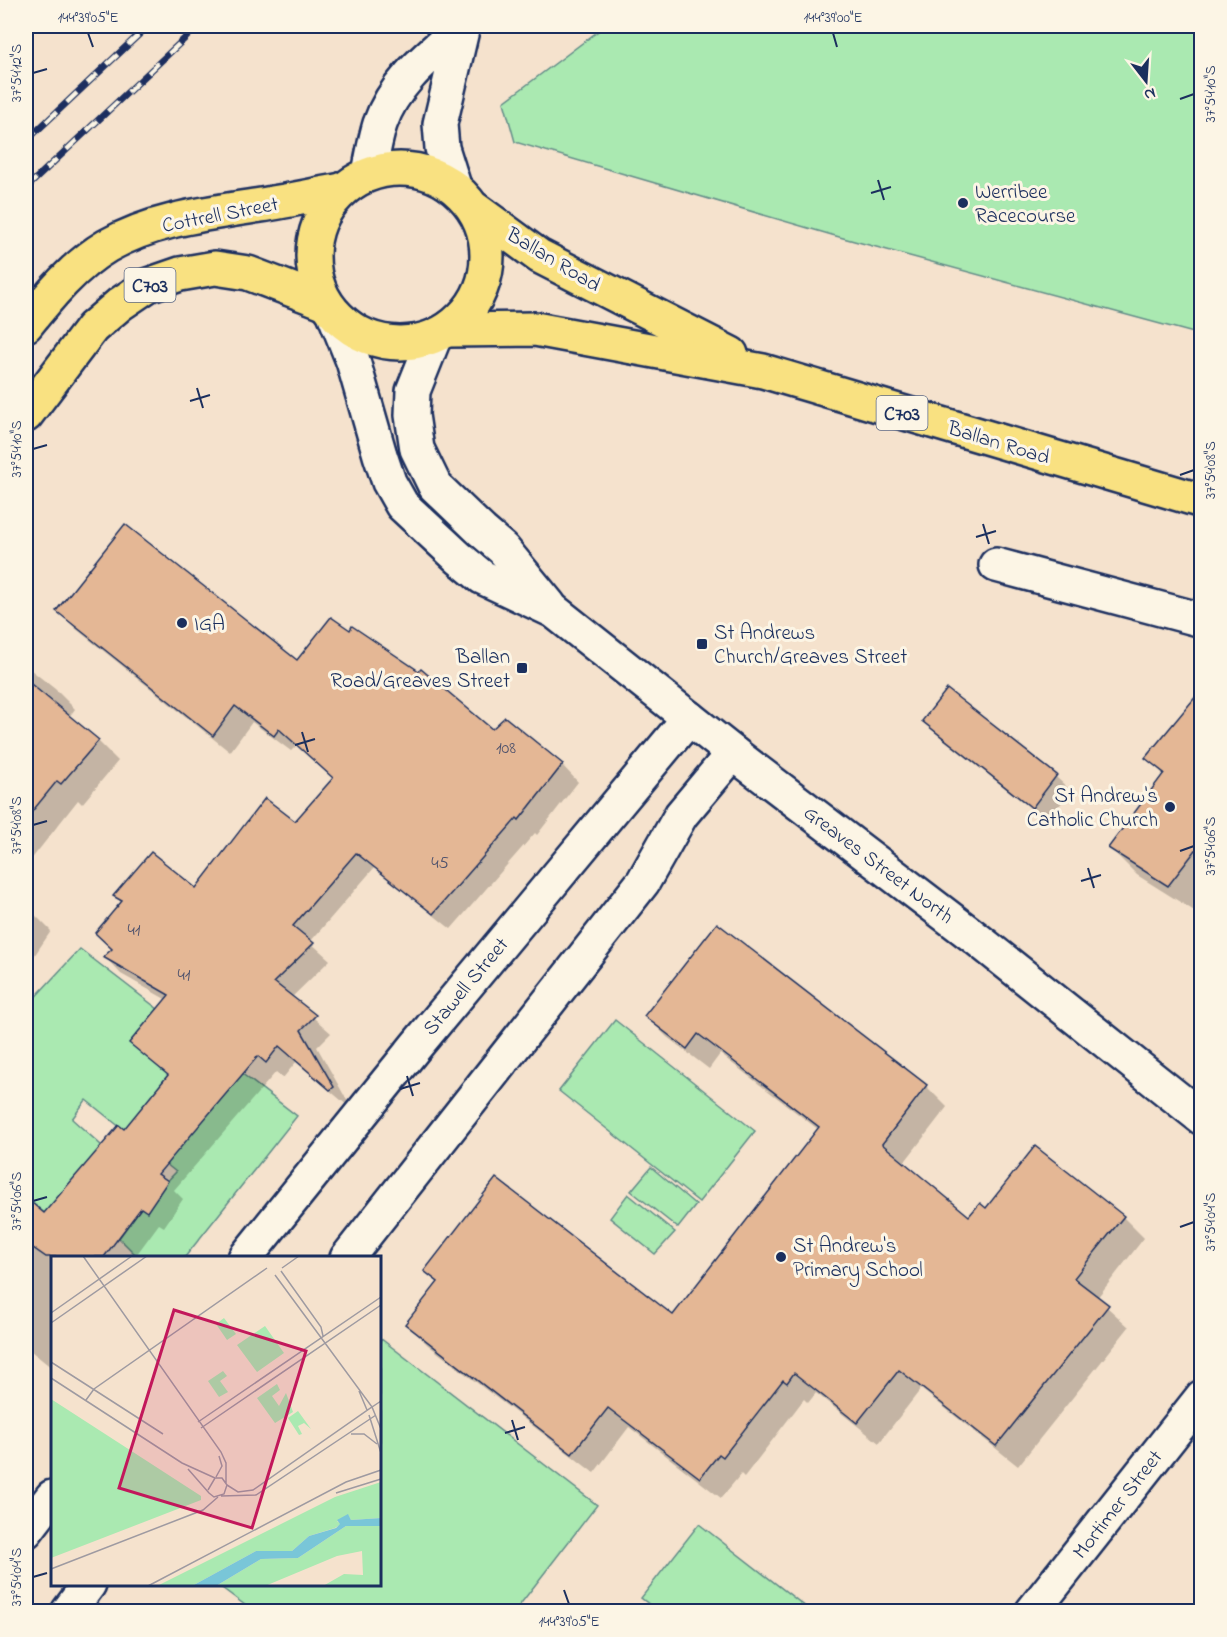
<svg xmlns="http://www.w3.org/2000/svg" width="1227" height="1637" font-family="'Indie Flower',sans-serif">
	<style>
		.green { fill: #aae9b1; stroke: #628c88; stroke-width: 1.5 }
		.shadow { fill: #0003 }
		.building { fill: #e4b795; stroke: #1b2f5e; stroke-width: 1.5 }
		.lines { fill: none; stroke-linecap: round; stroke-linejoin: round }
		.street-casing { stroke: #1b2f5e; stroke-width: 38 }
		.secondary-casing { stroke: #1b2f5e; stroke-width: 38 }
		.primary-casing { stroke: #1b2f5e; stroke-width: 38 }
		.street { stroke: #fcf5e5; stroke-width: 33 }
		.secondary { stroke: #fcf5e5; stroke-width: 33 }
		.primary { stroke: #f9e181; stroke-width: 33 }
		.rail-casing { stroke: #1b2f5e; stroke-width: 7 }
		.rail { stroke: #fcf5e5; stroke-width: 4.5; stroke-dasharray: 14; stroke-linecap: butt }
		.ticks { fill: none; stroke: #1b2f5e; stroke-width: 2 }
		.poi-dot { fill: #1b2f5e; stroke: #fcf5e5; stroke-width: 2 }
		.labels { text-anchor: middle; stroke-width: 6; stroke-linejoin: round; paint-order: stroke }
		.number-label { font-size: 18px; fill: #4d516c }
		.shield { fill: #fcf5e5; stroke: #5e6a86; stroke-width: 1.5 }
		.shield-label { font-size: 20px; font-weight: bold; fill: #1b2f5e }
		.poi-label { font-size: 21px; fill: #1b2f5e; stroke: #fcf5e5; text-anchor: start }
		.street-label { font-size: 21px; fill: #1b2f5e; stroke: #fcf5e5 }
		.inset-road { fill: none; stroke: #9e9aa1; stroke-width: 1.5 }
		.view { fill: #c2185b; fill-opacity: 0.15; stroke: #c2185b; stroke-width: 3 }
		.inset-edge { fill: none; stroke: #1b2f5e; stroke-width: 3 }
		.neatline { fill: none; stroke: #1b2f5e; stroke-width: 2 }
		.ticks-label { font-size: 15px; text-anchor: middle; fill: #1b2f5e }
	</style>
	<rect width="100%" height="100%" fill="#f5e2cd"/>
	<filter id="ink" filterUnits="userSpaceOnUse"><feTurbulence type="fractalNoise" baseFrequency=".0167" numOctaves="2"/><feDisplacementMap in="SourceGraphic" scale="12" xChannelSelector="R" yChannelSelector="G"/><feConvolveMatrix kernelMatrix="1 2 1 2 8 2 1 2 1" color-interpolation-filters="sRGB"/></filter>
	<g filter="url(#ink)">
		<g class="green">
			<path d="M 605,26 L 1201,26 L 1201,335 L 832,235 L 515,142 L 504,102 Z"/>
			<path d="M 80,949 L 297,1116 L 185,1257 L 138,1257 L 119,1238 L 141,1208 L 176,1172 L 86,1100 L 72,1119 L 102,1146 L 61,1226 L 26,1198 L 26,1007 Z"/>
			<path d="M 615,1020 L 755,1131 L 699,1202 L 559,1091 Z"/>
			<path d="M 651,1167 L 696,1205 L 678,1228 L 631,1191 Z"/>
			<path d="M 628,1194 L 675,1232 L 655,1254 L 610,1218 Z"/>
			<path d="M 380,1338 L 597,1505 L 515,1611 L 253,1611 L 218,1585 L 380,1584 Z"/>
			<path d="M 699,1524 L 811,1611 L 658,1611 L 641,1598 Z"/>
		</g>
		<g class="shadow">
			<path d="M 58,611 L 297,662 L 492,731 L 562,765 L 578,782 L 537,835 L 535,833 L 451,929 L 374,868 L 310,942 L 330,960 L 291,998 L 331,1033 L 317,1047 L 349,1104 L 348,1106 L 296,1062 L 283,1078 L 276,1072 L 174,1190 L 183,1199 L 164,1227 L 159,1224 L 134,1258 L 52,1258 L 52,1368 L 26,1347 L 26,1208 L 29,1203 L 45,1215 L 124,1131 L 169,1077 L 131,1043 L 167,1000 L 121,974 L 105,957 L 114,949 L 122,903 L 115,896 L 196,890 L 295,823 L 334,779 L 297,745 L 291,751 L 252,722 L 230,752 L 75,628 Z"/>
			<path d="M 26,666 L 55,689 L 75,709 L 69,717 L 98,741 L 118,761 L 82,804 L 78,800 L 26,866 Z"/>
			<path d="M 947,691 L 1056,777 L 1071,791 L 1047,821 L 938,735 L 924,721 Z"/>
			<path d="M 1202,691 L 1202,905 L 1196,912 L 1137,875 L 1110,848 L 1164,775 L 1147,758 Z"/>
			<path d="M 26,906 L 51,931 L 26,968 Z"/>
			<path d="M 717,925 L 926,1086 L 947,1107 L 903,1164 L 969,1218 L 986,1210 L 1036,1148 L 1123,1217 L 1144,1238 L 1097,1298 L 1129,1327 L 1018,1466 L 921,1389 L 879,1443 L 816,1393 L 808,1403 L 804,1399 L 744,1477 L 741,1474 L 721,1498 L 629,1427 L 594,1473 L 428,1345 L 407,1324 L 439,1283 L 426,1271 L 673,1317 L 819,1130 L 720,1054 L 709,1069 L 667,1037 L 646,1016 Z"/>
			<path d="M 26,1142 L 33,1149 L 26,1160 Z"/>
		</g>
		<g class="building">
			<path d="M 125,524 L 297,660 L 331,617 L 350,630 L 352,626 L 419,671 L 421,669 L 492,729 L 505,717 L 563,764 L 519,820 L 517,818 L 433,914 L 356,853 L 293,926 L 314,943 L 274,982 L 316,1015 L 301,1030 L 334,1087 L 330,1090 L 279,1046 L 266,1063 L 258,1056 L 158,1174 L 168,1181 L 147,1212 L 141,1208 L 104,1257 L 46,1257 L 26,1243 L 26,1198 L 44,1213 L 119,1125 L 124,1129 L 168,1075 L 129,1043 L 169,995 L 103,957 L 112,949 L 95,933 L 122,901 L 113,896 L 151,852 L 196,888 L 265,798 L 295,821 L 333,778 L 279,729 L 274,736 L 235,706 L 213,736 L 56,611 Z"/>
			<path d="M 26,680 L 99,740 L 61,784 L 57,781 L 26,819 Z"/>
			<path d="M 947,689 L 1057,775 L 1032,808 L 922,721 Z"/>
			<path d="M 1202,689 L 1202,842 L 1168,886 L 1108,848 L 1164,773 L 1145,758 Z"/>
			<path d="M 717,923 L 927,1085 L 882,1144 L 969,1216 L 980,1203 L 986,1208 L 1035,1146 L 1124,1216 L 1074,1278 L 1109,1305 L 996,1446 L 899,1370 L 857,1423 L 794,1373 L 787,1383 L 783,1380 L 723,1457 L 719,1454 L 700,1478 L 608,1408 L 572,1454 L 405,1324 L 438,1282 L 424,1271 L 496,1178 L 673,1315 L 819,1127 L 698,1034 L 687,1049 L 644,1016 Z"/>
		</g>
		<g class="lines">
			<defs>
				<g id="street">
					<path d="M 996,565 L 1202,620"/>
					<path d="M 245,1258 L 416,1046 L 689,718"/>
					<path d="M 347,1258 L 643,882 L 681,815 L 733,753"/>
					<path d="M 26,1531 L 52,1497"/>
					<path d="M 68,1612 L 89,1584"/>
					<path d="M 1032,1612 L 1202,1397"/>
				</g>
				<g id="secondary">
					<path d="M 369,174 C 372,158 375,140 380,124 C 394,82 431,54 463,26"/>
					<path d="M 454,186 L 442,148 L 440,124 L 463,26"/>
					<path d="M 335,316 L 353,361 L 380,455 L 389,482 L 402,505 L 459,558 L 482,577 L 554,611 L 733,753 L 977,939 L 1202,1118"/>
					<path d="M 435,336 L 413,391 L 412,415 L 417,449 L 435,486 L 482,531 L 503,549 L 549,605"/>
				</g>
				<g id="primary">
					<circle cx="400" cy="256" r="87"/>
					<path d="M 475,209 L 539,256 L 731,354"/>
					<path d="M 26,325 C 49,296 75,265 107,246 C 154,219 210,213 261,205 C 288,201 315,195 342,190"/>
					<path d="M 449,330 L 535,329 L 763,371 L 1202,501"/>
					<path d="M 26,415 L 92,328 L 120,304 L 148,285 L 180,274 L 215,268 L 248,273 L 324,302"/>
				</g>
			</defs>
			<use href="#street" class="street-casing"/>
			<use href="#secondary" class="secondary-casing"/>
			<use href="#primary" class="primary-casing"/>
			<use href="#street" class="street"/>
			<use href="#secondary" class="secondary"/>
			<use href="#primary" class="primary"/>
			<defs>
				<g id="rail">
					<path d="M 26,141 L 148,26"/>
					<path d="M 26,188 L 198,26"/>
				</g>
			</defs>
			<use href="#rail" class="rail-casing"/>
			<use href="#rail" class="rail"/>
		</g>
	</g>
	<path class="ticks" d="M 88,33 L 93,47M 833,33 L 837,47M 33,73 L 47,69M 1180,99 L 1194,94M 878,180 L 884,200M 871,193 L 891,187M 197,388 L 203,408M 190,401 L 210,395M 33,449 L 47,445M 1180,475 L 1194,470M 983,524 L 989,544M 976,537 L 996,531M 302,732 L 308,752M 295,745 L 315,739M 33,825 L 47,821M 1180,851 L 1194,846M 1088,868 L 1094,888M 1081,881 L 1101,875M 407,1076 L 413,1096M 400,1089 L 420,1083M 33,1201 L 47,1197M 1180,1227 L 1194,1222M 512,1420 L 518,1440M 505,1433 L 525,1427M 33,1577 L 47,1573M 564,1590 L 569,1604"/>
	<g class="poi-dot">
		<circle cx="963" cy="203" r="6"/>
		<circle cx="182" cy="623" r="6"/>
		<rect x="696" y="638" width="12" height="12" rx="3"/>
		<rect x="516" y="662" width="12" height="12" rx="3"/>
		<circle cx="1170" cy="807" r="6"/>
		<circle cx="781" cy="1257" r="6"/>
	</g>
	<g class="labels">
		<g class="number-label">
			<text x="506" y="753">108</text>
			<text x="440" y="868">45</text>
			<text x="134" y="935">41</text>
			<text x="184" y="980">41</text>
		</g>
		<g class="shield">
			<rect x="124.5" y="268" width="51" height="34" rx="4.5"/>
			<rect x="876.5" y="396" width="51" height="34" rx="4.5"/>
		</g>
		<g class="shield-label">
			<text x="150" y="292">C703</text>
			<text x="902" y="420">C703</text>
		</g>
		<g class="poi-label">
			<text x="975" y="198">Werribee<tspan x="975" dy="24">Racecourse</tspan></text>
			<text x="194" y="630">IGA</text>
			<text x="714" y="639">St Andrews<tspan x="714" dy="24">Church/Greaves Street</tspan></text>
			<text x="510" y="663" text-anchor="end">Ballan<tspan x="510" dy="24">Road/Greaves Street</tspan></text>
			<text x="1158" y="802" text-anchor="end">St Andrew's<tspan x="1158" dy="24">Catholic Church</tspan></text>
			<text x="793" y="1252">St Andrew's<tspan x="793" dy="24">Primary School</tspan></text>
		</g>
		<g class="street-label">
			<text transform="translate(220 214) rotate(-11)" y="7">Cottrell Street</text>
			<text transform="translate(554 259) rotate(31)" y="7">Ballan Road</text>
			<text transform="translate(999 442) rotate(17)" y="7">Ballan Road</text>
			<text transform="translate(879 864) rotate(37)" y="7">Greaves Street North</text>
			<text transform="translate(465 986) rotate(-50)" y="7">Stawell Street</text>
			<text transform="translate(1117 1504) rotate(-52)" y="7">Mortimer Street</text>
		</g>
	</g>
	<g transform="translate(51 1256)">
		<rect width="330" height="330" fill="#f5e2cd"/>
		<path d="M 173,62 L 185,78 L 176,84 L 165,68 ZM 214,70 L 233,97 L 206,116 L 186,89 ZM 172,115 L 176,120 L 169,125 L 177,136 L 168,141 L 157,125 ZM 226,128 L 229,134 L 221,140 L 228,150 L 235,137 L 242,156 L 224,167 L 206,142 ZM 0,143 L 150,240 L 150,244 L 0,302 ZM 247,155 L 260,173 L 253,167 L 247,170 L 251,178 L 248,179 L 237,162 ZM 330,226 L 330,262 L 300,264 L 297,259 L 286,265 L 290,268 L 284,272 L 258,280 L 241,295 L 205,295 L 141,330 L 106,330 L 284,241 ZM 295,270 L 330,270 L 330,330 L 272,330 L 293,318 L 312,319 L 311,295 L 286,300 L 214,330 L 165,330 L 210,303 L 247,302 Z" fill="#aae9b1"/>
		<path d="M 297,258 L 300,264 L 330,262 L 330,270 L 295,270 L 247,302 L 210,303 L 165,330 L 141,330 L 205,295 L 241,295 L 258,280 L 285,272 L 289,268 L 286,264 Z" fill="#79c6d8"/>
		<path class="inset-road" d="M 32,0 L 170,196 L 175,207 L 175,227M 231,12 L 248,0M 230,15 L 270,71 L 272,80M 224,19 L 321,151 L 330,145M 0,57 L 81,0M 0,67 L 96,0M 0,106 L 112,178M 0,122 L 131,207 L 164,222M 308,135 L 316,154M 35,144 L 43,133 L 216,12M 318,159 L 330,197M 147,166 L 330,41M 150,172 L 330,49M 300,178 L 313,178 L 326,188M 137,213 L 158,237 L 163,241 L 173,238 L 176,229 L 171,222 L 164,222 L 157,234M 165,221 L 171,210 L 168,200M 176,229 L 187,236 L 202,234 L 321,151 L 330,173M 285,237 L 330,223M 170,240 L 205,239 L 325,159M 0,313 L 152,254 L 167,241M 97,330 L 295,226 L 330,214"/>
		<path class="view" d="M 123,54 L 255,95 L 201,272 L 68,232 Z"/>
		<rect width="330" height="330" class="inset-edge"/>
	</g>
	<rect width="1227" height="1637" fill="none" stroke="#fcf5e5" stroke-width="66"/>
	<g transform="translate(1146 81) rotate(163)" stroke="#fcf5e5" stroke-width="4.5" paint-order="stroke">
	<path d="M0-4.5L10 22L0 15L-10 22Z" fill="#1b2f5e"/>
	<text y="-9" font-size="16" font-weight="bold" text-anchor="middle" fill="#1b2f5e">N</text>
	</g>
	<rect x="33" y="33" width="1161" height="1571" class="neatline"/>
	<g class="ticks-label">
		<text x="88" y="22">144°39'05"E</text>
		<text x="833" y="22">144°39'00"E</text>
		<text transform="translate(16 73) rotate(-90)" y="5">37°54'12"S</text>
		<text transform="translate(1210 94) rotate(-90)" y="5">37°54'10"S</text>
		<text transform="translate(16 449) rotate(-90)" y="5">37°54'10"S</text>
		<text transform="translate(1210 470) rotate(-90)" y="5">37°54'08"S</text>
		<text transform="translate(16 825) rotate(-90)" y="5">37°54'08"S</text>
		<text transform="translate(1210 846) rotate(-90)" y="5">37°54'06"S</text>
		<text transform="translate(16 1201) rotate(-90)" y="5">37°54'06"S</text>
		<text transform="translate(1210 1222) rotate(-90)" y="5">37°54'04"S</text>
		<text transform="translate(16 1577) rotate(-90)" y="5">37°54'04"S</text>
		<text x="569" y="1626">144°39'05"E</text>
	</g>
</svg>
